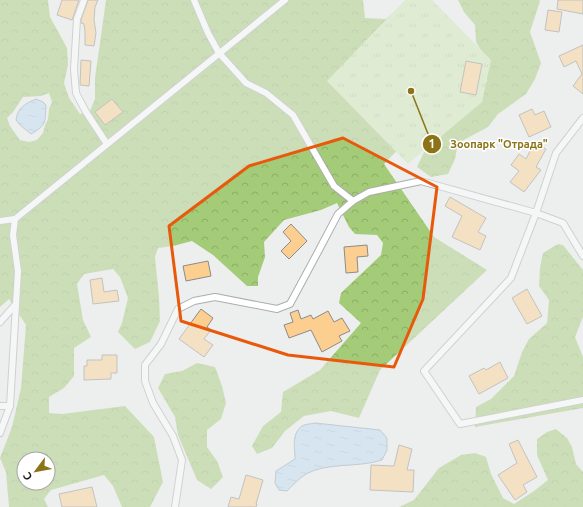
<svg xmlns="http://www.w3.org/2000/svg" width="583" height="507" font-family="Ubuntu,sans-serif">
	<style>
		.forest { fill: url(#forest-crowns); fill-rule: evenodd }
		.park { fill: url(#park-tufts) }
		.water { fill: url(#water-ripples); stroke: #8ca1b3 }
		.building { fill: #fcce8f; stroke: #8d8c8b }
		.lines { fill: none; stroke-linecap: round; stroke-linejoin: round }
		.lane-casing { stroke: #acadae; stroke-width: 8 }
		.lane { stroke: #fff; stroke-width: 6 }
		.marked { fill: none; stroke: #e8590c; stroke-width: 3; stroke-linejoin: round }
		.leader { fill: none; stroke: #8b7316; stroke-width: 1.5 }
		.callout-dot { fill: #8b7316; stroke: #fff; stroke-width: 1.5 }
		.mark-label { font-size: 12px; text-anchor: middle; font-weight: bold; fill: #fff }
		.callout-label { font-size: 11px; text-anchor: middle; font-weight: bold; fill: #8b7316; stroke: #fff; stroke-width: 3; stroke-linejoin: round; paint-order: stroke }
	</style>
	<defs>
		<pattern id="forest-crowns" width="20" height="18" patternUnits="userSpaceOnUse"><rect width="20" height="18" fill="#a4cb77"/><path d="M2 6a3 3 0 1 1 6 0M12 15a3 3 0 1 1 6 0" fill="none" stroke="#8dae66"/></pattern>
		<pattern id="park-tufts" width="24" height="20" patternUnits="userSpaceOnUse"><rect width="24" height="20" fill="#cee9b1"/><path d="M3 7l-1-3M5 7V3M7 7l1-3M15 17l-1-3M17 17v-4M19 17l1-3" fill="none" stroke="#b0c798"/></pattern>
		<pattern id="water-ripples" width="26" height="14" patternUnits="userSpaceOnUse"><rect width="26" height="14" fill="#bcdaf3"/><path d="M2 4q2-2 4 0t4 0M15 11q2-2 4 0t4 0" fill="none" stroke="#a1bbd0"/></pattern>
	</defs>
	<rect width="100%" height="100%" fill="#edeeee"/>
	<g class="forest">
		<path d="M 0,0 L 48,0 L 50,17 L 67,48 L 68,65 L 64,83 L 69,98 L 80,114 L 90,111 L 95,99 L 95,78 L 106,0 L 363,0 L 365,18 L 386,19 L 407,0 L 444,102 L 384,164 L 434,237 L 487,270 L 380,370 L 359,418 L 331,411 L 304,416 L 285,431 L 272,448 L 257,454 L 252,446 L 263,426 L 281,412 L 283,392 L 320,370 L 361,323 L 339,303 L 341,293 L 381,255 L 383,243 L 377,235 L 355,234 L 349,227 L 337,203 L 321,210 L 284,220 L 264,242 L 265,257 L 258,277 L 258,286 L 247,286 L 213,255 L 192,241 L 173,246 L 158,248 L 155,257 L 159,297 L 160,321 L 150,342 L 135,349 L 118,332 L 122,323 L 128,298 L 120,277 L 113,269 L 84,274 L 77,284 L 83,320 L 91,337 L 74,348 L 74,376 L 64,388 L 49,397 L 49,413 L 62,414 L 125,406 L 154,437 L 163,482 L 150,507 L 122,507 L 113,486 L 104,475 L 51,490 L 44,499 L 48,507 L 9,507 L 6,472 L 0,458 L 12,427 L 21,388 L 26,325 L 9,299 L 0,307 ZM 49,93 L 52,102 L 49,109 L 48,119 L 45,125 L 43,133 L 37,140 L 29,142 L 20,140 L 10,126 L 7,118 L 13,112 L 23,97 L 41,96 ZM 24,459 L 48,459 L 48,483 L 24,483 Z"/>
		<path d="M 458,0 L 539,0 L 540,1 L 530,32 L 541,63 L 535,79 L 526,94 L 498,114 L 488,127 L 458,143 L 455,159 L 448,174 L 431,177 L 417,167 L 424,152 L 438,143 L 446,128 L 479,96 L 487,81 L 485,57 L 476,42 L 475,25 L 464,12 Z"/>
		<path d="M 558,244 L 563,245 L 583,270 L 583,317 L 575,337 L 583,357 L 583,408 L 475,427 L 476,407 L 491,399 L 514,376 L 522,352 L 529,339 L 547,323 L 549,300 L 539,286 L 540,268 L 543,253 Z"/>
		<path d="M 197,363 L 215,367 L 222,386 L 226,403 L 221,419 L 207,430 L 207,447 L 217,461 L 223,477 L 211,489 L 197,480 L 178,435 L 175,417 L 158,388 L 165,374 L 182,371 Z"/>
		<path d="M 556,429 L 567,438 L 572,447 L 576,464 L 583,472 L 583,507 L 399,507 L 414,500 L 439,468 L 461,455 L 475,453 L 486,457 L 491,474 L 503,498 L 514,504 L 534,491 L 548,480 L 537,455 L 537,439 L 547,432 Z"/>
	</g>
	<path class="park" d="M 405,0 L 432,0 L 491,60 L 482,102 L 408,164 L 327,81 Z"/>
	<g class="water">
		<path d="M 36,99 L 43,102 L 46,105 C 45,122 47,125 31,134 L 20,125 L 16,120 C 18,107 25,104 36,99 Z"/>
		<path d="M 315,423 L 380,430 L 387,438 L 387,450 L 382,460 C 358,468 327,462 306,474 C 299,478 293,485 287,491 L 279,490 L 275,483 L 276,471 L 295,459 C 295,448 291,434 302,426 C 305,424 311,424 315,423 Z"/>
	</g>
	<g class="building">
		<path d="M 62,0 L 79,0 L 72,20 L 57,15 Z"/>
		<path d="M 88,0 L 98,0 L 95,7 L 94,20 L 96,33 L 94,46 L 85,45 L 85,32 L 84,24 L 81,23 L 81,20 Z"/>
		<path d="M 558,0 L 583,0 L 583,14 L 557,9 Z"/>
		<path d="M 548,10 L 562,12 L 559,32 L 545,30 Z"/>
		<path d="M 583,45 L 583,94 L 573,86 L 582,74 L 576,61 L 564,67 L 559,56 Z"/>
		<path d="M 81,60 L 91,61 L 89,86 L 80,85 Z"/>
		<path d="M 466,61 L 482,64 L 476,95 L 460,92 Z"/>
		<path d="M 112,99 L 123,112 L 105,125 L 95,112 Z"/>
		<path d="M 532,109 L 535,115 L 544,111 L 551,127 L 529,137 L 519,115 Z"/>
		<path d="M 534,143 L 546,149 L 536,167 L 541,170 L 524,192 L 510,182 L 519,171 L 511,165 L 519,154 L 526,159 Z"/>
		<path d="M 450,197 L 486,218 L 478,232 L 486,236 L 480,250 L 452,237 L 462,216 L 445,206 Z"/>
		<path d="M 291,224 L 307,241 L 289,259 L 281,251 L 291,241 L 283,232 Z"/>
		<path d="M 367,245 L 368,256 L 357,257 L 358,272 L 346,273 L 344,247 Z"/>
		<path d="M 208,261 L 211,276 L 186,281 L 183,266 Z"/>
		<path d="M 102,278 L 104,292 L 117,290 L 119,301 L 93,304 L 90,280 Z"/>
		<path d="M 527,289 L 542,316 L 527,324 L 512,298 Z"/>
		<path d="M 201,309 L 213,318 L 207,327 L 211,330 L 204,339 L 213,345 L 204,357 L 179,339 Z"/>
		<path d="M 298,310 L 301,319 L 311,315 L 313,319 L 328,311 L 334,322 L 342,318 L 350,331 L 339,336 L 342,341 L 322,352 L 311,330 L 289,338 L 284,325 L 293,322 L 290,313 Z"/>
		<path d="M 102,355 L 117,355 L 117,373 L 111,373 L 111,379 L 84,380 L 84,366 L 87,366 L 87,360 L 102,360 Z"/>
		<path d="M 500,362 L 508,378 L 479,394 L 469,376 L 484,368 L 486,370 Z"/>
		<path d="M 518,440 L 537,477 L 523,485 L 527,492 L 515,500 L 498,475 L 517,463 L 509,444 Z"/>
		<path d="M 399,445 L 412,449 L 407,470 L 414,470 L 413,492 L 370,490 L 371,465 L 394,466 Z"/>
		<path d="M 246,475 L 263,480 L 256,504 L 257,504 L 256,507 L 228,507 L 231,497 L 239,499 Z"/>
		<path d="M 92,487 L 97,507 L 62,507 L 59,494 Z"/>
	</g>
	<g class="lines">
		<defs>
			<g id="lane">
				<path d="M 84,0 L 77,19 L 74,69 L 76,93 L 86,112 L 107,144"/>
				<path d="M 194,0 L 208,33 L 219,53 L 246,83 L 266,93 L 293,115 L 334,186 L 353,201"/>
				<path d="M 583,118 L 556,153 L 536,213 L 511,278 L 424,371 L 460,424 L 583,400"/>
				<path d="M 0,221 L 15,219 L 285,0"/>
				<path d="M 0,322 L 16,304"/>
				<path d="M 0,406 L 10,406"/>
				<path d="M 0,433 L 10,406 L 18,271 L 13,235 L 15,219"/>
				<path d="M 175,507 L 182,460 L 173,436 L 153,403 L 145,381 L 145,365 L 161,344 L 178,309 L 194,301 L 215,297 L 277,309 L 290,304 L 319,250 L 338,214 L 353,201 L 369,192 L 421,181 L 536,213 L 563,223 L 583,256"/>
			</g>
		</defs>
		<use href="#lane" class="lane-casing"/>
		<use href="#lane" class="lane"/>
	</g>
	<path d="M0 0H583V507H0ZM 343,138 L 437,187 L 423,299 L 394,367 L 288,355 L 181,321 L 169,226 L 249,166 Z" fill="#edeeee" fill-opacity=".55" fill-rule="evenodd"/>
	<path class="marked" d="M 343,138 L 437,187 L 423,299 L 394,367 L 288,355 L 181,321 L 169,226 L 249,166 Z"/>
	<path class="leader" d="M411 91L432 144"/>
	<g class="callout-dot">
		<circle cx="411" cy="91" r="4"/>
		<circle cx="432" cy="144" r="10"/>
	</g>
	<g class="mark-label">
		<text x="432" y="148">1</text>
	</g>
	<g class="callout-label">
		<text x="499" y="148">Зоопарк "Отрада"</text>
	</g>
	<g transform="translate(36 471) rotate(238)"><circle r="19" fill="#ffffff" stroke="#a4a5a5"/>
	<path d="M0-3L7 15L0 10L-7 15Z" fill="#8b7316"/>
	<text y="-6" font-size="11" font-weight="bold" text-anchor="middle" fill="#1c1d1d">С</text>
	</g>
</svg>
